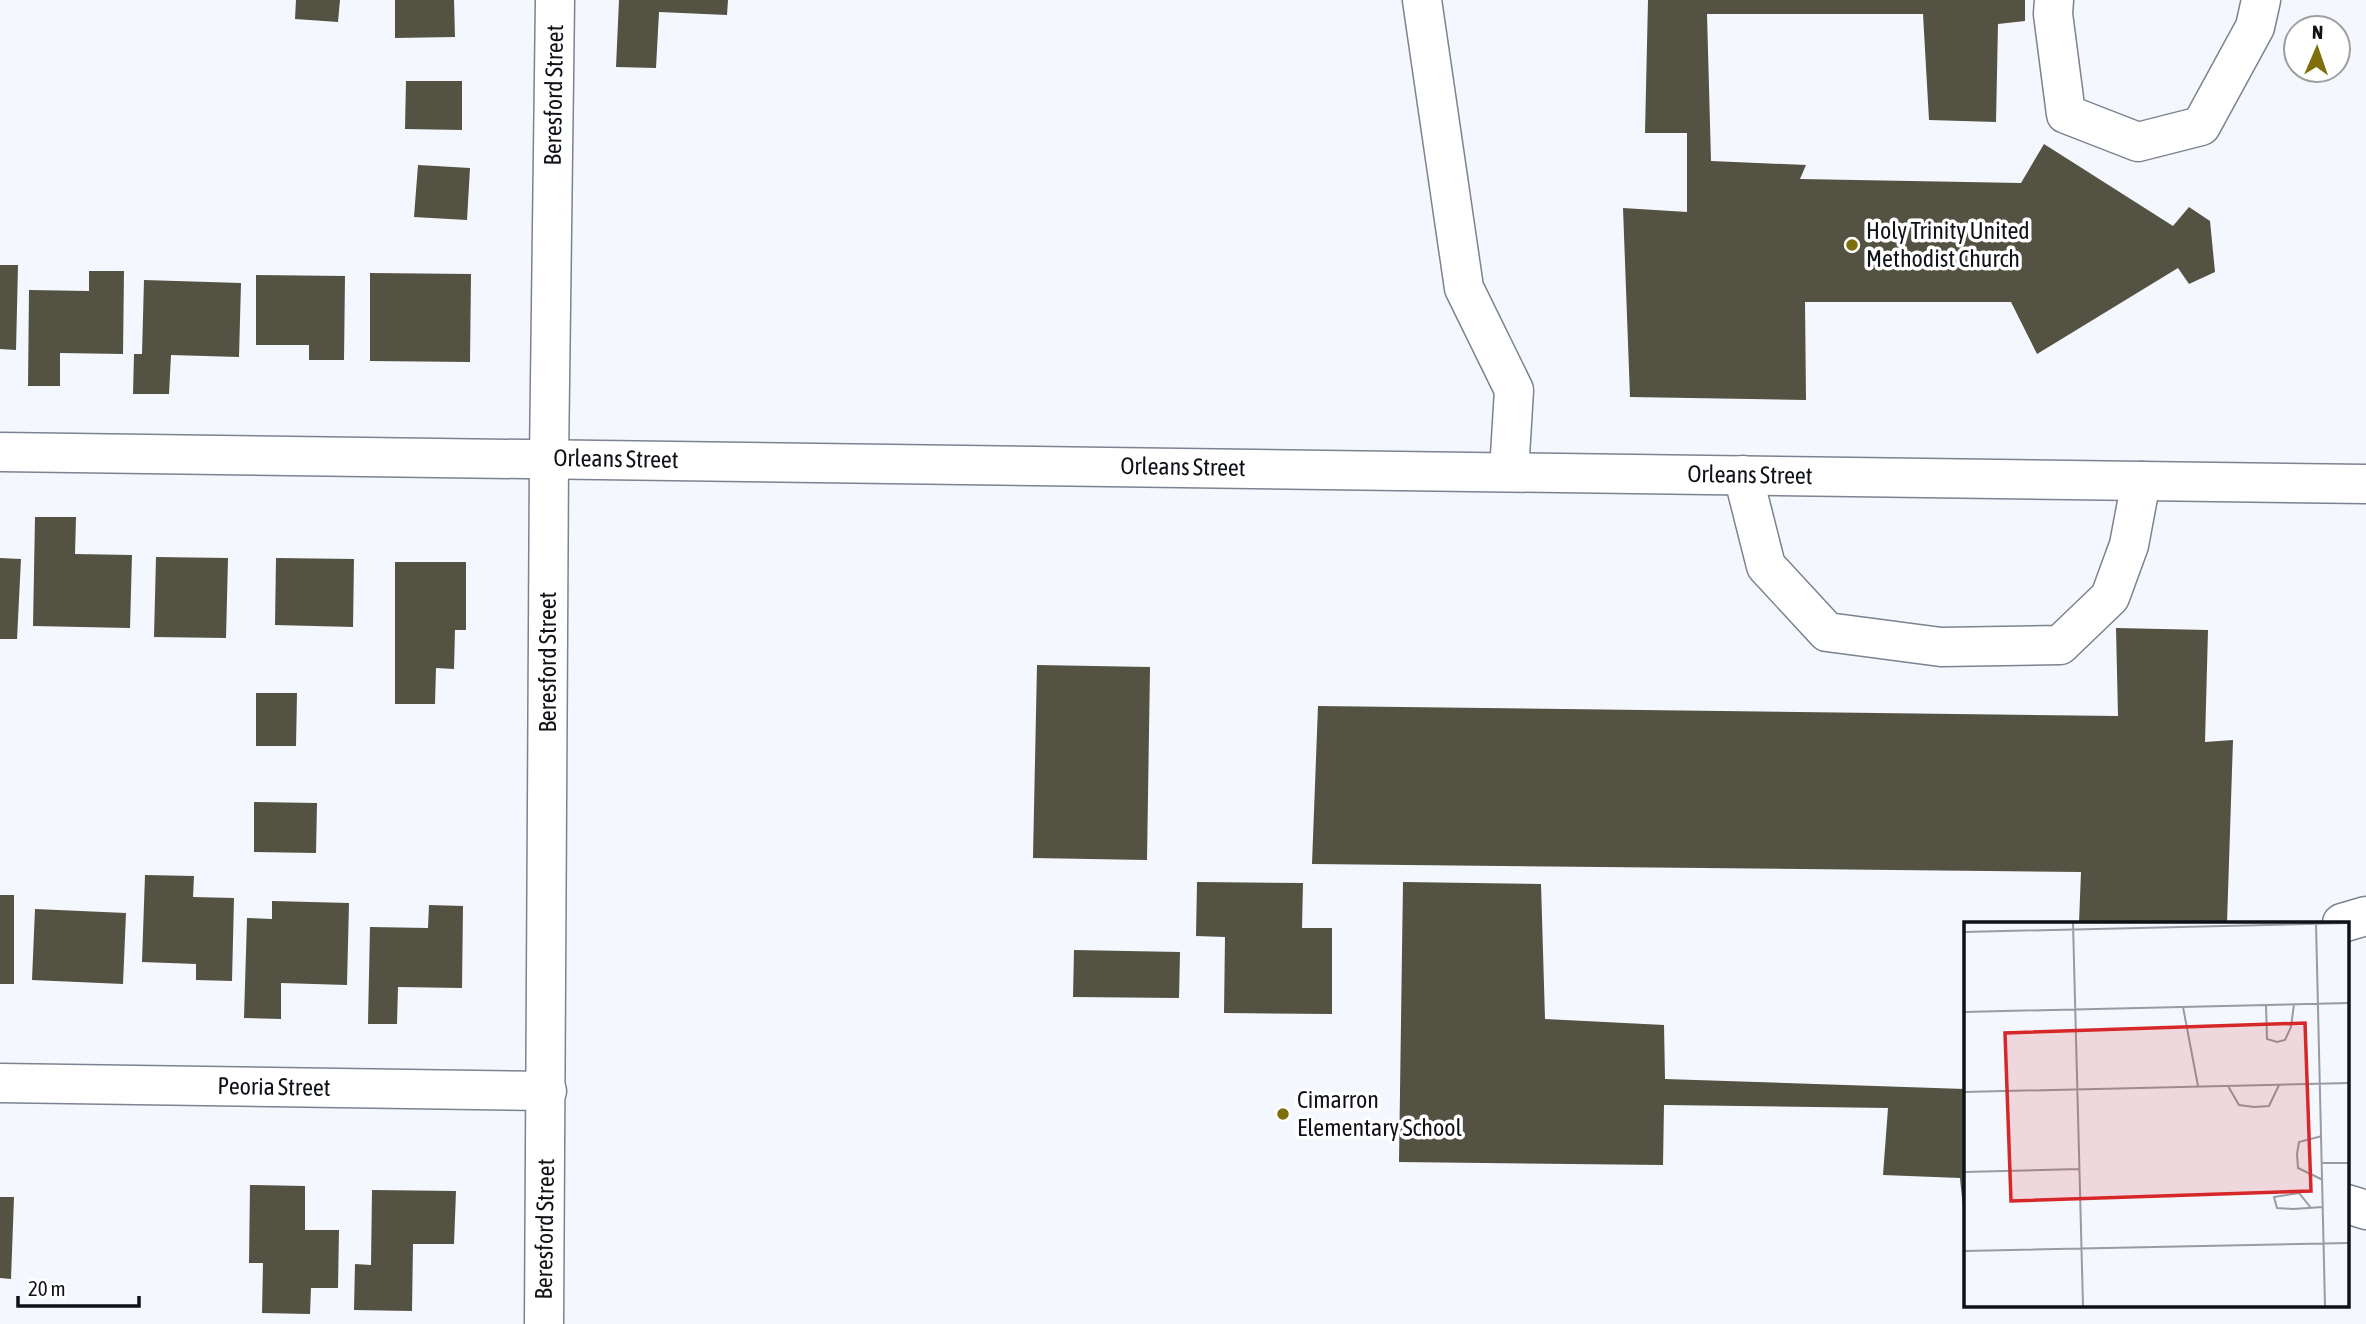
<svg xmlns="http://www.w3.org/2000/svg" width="2366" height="1324" font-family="'Asap Condensed',sans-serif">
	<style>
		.building { fill: #545243 }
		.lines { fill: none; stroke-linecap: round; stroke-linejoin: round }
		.minor-casing { stroke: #7b8290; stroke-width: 41 }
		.minor { stroke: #fff; stroke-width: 38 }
		.poi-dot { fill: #7e6e0c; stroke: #fff; stroke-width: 2.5 }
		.labels { text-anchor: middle; stroke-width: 7; stroke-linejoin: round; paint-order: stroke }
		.street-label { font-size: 24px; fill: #0f1217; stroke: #fff }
		.poi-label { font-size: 24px; fill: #0f1217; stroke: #fff; text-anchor: start }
		.inset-road { fill: none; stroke: #989ba1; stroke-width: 2 }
		.view { fill: #d62828; fill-opacity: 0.15; stroke: #d62828; stroke-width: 3.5 }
		.inset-edge { fill: none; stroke: #0f1217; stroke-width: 3.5 }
	</style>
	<rect width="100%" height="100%" fill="#f4f7fd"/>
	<g class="building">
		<path d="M 296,0 L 340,0 L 338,22 L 295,19 Z"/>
		<path d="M 395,0 L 454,0 L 455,37 L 395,38 Z"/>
		<path d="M 619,0 L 728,0 L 727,15 L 659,12 L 656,68 L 616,67 Z"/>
		<path d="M 1648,0 L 2025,0 L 2025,21 L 1998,24 L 1996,122 L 1929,120 L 1923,14 L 1707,14 L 1711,161 L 1806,165 L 1800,179 L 2021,183 L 2044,144 L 2173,226 L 2189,207 L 2210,221 L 2215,272 L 2189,284 L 2178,268 L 2037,354 L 2011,302 L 1805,302 L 1806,400 L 1630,397 L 1623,208 L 1687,212 L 1687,133 L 1645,133 Z"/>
		<path d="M 406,81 L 462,81 L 462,130 L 405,129 Z"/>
		<path d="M 418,165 L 470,168 L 467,220 L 414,217 Z"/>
		<path d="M 0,265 L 18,265 L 16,350 L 0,349 Z"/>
		<path d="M 89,271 L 124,271 L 123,354 L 60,353 L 60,386 L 28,386 L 29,290 L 89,291 Z"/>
		<path d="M 370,273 L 471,274 L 470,362 L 370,361 Z"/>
		<path d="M 256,275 L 345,276 L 344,360 L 309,360 L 309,345 L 256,345 Z"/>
		<path d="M 144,280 L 241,283 L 239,357 L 171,355 L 169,394 L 133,394 L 134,354 L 142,354 Z"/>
		<path d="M 35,517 L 76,517 L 75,554 L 132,555 L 130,628 L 33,626 Z"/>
		<path d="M 156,557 L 228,558 L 226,638 L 154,637 Z"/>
		<path d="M 0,558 L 21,559 L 17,639 L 0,639 Z"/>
		<path d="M 276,558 L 354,559 L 353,627 L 275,625 Z"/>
		<path d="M 395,562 L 466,562 L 466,630 L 455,630 L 454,669 L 436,668 L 435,704 L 395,704 Z"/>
		<path d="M 2116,628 L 2208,630 L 2205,742 L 2233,740 L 2227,923 L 2079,923 L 2081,872 L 1312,864 L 1318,706 L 2118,716 Z"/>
		<path d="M 1037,665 L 1150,667 L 1147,860 L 1033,858 Z"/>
		<path d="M 256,693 L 297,693 L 296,746 L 256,746 Z"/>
		<path d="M 254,802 L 317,803 L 316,853 L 254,852 Z"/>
		<path d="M 145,875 L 194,876 L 193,897 L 234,898 L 232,981 L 196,980 L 196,964 L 142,962 Z"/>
		<path d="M 1197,882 L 1303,883 L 1302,928 L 1332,928 L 1332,1014 L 1224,1013 L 1225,937 L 1196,936 Z"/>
		<path d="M 1403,882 L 1541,884 L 1545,1019 L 1664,1025 L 1665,1079 L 1965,1089 L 1965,1228 L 1960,1178 L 1883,1175 L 1888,1108 L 1664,1105 L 1663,1165 L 1399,1162 Z"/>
		<rect x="0" y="895" width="14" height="89"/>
		<path d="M 272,901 L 349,903 L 347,985 L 281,983 L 281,1019 L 244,1018 L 247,918 L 272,919 Z"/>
		<path d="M 429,905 L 463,906 L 462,988 L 398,987 L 397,1024 L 368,1024 L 370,927 L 428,928 Z"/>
		<path d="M 35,909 L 126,913 L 123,984 L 32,980 Z"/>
		<path d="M 1074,950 L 1180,952 L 1179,998 L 1073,997 Z"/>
		<path d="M 250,1185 L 305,1186 L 305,1230 L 339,1230 L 338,1288 L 311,1288 L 310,1314 L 262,1313 L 263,1263 L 249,1263 Z"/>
		<path d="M 372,1190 L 456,1191 L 454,1244 L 413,1244 L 412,1311 L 354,1310 L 355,1264 L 371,1265 Z"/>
		<path d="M 0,1197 L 14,1197 L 11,1279 L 0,1278 Z"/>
	</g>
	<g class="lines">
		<defs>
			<g id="minor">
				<path d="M 1422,0 L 1464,288 L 1514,390 L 1509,472"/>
				<path d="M 2054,0 L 2053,14 L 2066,114 L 2138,142 L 2201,126 L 2255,27 L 2261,0"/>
				<path d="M 0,452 L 2366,484"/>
				<path d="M 1743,475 L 1766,566 L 1827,632 L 1941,647 L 2060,645 L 2110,597 L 2129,545 L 2141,481"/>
				<path d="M 2342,923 L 2366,916"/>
				<path d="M 0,1083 L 547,1091"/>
				<path d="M 2347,1204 L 2366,1210"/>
				<path d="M 544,1324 L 549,459 L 555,0"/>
			</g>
		</defs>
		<use href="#minor" class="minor-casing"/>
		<use href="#minor" class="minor"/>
	</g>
	<g class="poi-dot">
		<circle cx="1852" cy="245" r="7"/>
		<circle cx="1283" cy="1114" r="7"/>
	</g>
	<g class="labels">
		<g class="street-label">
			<text transform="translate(554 95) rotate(-89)" y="8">Beresford Street</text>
			<text transform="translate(616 459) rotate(1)" y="8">Orleans Street</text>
			<text transform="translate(1183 467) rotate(1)" y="8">Orleans Street</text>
			<text transform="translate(1750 475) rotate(1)" y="8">Orleans Street</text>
			<text transform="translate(548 662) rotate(-90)" y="8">Beresford Street</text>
			<text transform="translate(274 1087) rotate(1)" y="8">Peoria Street</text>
			<text transform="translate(545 1229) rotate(-89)" y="8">Beresford Street</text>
		</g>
		<g class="poi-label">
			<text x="1866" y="239">Holy Trinity United<tspan x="1866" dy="28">Methodist Church</tspan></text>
			<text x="1297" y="1108">Cimarron<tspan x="1297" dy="28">Elementary School</tspan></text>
		</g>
	</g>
	<g transform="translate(1964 922)">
		<rect width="385" height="385" fill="#f4f7fd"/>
		<path class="inset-road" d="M 109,1 L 119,384M 352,1 L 361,384M 0,10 L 385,1M 302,83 L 303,117 L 313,120 L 321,118 L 327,105 L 330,82M 219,85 L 234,164M 0,90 L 385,81M 264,164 L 275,183 L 290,185 L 305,184 L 315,163M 0,170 L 385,161M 358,214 L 335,220 L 333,232 L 334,246 L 359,258M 358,241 L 385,241M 0,250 L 115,247M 347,286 L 335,271 L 310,275 L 313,286 L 329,287 L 359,285M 0,329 L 385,321"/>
		<path class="view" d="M 341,101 L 347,269 L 47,279 L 41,111 Z"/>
		<rect width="385" height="385" class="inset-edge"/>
	</g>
	<g transform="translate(2317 49) rotate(2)"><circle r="33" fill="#ffffff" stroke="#9fa0a2" stroke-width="2"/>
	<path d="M0-5L12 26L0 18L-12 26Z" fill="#7e6e0c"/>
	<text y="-10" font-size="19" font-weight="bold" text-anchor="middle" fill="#0f1217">N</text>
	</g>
	<path d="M18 1296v10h121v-10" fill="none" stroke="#0f1217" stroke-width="3.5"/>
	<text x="28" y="1296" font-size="21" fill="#0f1217" stroke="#ffffff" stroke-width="5" paint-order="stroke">20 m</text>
</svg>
